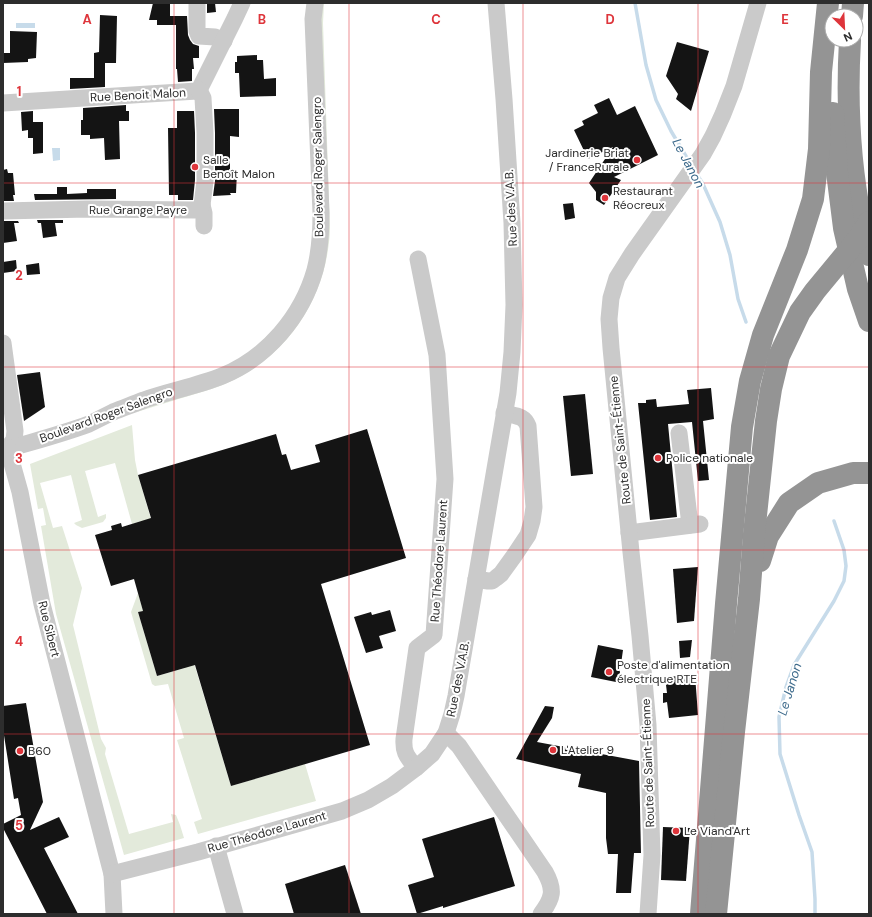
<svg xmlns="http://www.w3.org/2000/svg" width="872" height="917" font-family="'DM Sans',sans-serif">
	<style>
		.green { fill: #e3eadb }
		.water { fill: #c7dbea }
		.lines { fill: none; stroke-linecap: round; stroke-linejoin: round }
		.stream { stroke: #c7dbea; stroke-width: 3.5 }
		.building { fill: #141414 }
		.minor { stroke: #cacaca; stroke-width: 17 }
		.highway { stroke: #949494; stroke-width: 22 }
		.grid { fill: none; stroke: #de353b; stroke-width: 1; stroke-opacity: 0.55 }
		.poi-dot { fill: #de353b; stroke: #fff; stroke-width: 1.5 }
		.labels { text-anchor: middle; stroke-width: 4; stroke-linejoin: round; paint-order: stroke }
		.street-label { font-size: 12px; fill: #2d2d2d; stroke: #fff }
		.poi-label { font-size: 12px; fill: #2d2d2d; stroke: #fff; text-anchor: start }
		.water-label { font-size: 13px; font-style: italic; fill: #3e6b8c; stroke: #fff }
		.grid-label { font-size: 13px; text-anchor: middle; font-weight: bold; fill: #de353b; stroke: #fff; stroke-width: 4; stroke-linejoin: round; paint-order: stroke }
	</style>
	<rect width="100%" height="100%" fill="#fff"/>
	<g class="green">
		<path d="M 321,3 L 324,3 L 323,23 L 330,228 C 328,295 289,356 227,383 C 216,388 204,391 192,395 C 174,400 156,406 137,412 L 141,409 L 220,382 L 314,290 Z"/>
		<path d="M 132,425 L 135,460 L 138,475 L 166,570 L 141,521 L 132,524 L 115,463 L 85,471 L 98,517 L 106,514 L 106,518 L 103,522 L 82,528 L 76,525 L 74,523 L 82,520 L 71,475 L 40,483 L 53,528 L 62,526 L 82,588 L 73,625 L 101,739 L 106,748 L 105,754 L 129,834 L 173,822 L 171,814 L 176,815 L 180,825 L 184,838 L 124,855 L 56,614 L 41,526 L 46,525 L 43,508 L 38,509 L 30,464 Z"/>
		<path d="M 138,593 L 143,611 L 138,612 L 157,676 L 185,668 L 178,610 L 231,786 L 305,764 L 316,801 L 198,834 L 194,822 L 202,819 L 177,740 L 184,738 L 168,684 L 155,686 L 152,684 L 131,612 Z"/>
	</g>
	<g class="water">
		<rect x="16" y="23" width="19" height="5"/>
		<path d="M 52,148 L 60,148 L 60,160 L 53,161 Z"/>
	</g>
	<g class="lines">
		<g class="stream">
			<path d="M 635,3 L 646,65 L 656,100 L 671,131 L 690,163"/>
			<path d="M 696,173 L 703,184 L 720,222 L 730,255 L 738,299 L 746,322"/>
			<path d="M 815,914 L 815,899 L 812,852 L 799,815 L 780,754 L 779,717 L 786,687 L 794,665 L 834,601 L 844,581 L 846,566 L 844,550 L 834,521"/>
		</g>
	</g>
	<g class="building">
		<path d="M 153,3 L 170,3 L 170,16 L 187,16 L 188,35 L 190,40 L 193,44 L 199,46 L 199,58 L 193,58 L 194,69 L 192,69 L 192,81 L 178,82 L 177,69 L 176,69 L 176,25 L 157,25 L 157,20 L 149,20 Z"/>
		<path d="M 207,3 L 215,3 L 216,12 L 207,13 Z"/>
		<path d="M 100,15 L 117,16 L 116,63 L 105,63 L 105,87 L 70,89 L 70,78 L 94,78 L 94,53 L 99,52 Z"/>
		<path d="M 10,31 L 37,32 L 36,58 L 28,59 L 28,62 L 3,63 L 3,53 L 10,53 Z"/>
		<path d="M 677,42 L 709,51 L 691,111 L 676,99 L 678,94 L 666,76 Z"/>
		<path d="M 257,55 L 257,60 L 263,60 L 264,79 L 276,78 L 276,96 L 240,97 L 239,73 L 235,73 L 235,62 L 237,62 L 237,56 Z"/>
		<path d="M 609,98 L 617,115 L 635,106 L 658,155 L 614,177 L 621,180 L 604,205 L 596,200 L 596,192 L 589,183 L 613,147 L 588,159 L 574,130 L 584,125 L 582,121 L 598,113 L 594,105 Z"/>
		<path d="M 126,105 L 126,111 L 129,111 L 129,121 L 119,121 L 120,159 L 105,160 L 104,138 L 90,139 L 90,135 L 81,135 L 81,120 L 83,120 L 83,108 Z"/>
		<path d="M 214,109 L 239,109 L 239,137 L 230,136 L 230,172 L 237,172 L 236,193 L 230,193 L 231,195 L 213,196 L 215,181 L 215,133 Z"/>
		<path d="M 33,111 L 33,122 L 43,122 L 43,153 L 33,154 L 33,138 L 28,138 L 28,130 L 22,131 L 21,112 Z"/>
		<path d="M 177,111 L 194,111 L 195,133 L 195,180 L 193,200 L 178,200 L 178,195 L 169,195 L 168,128 L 177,128 Z"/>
		<path d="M 7,169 L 8,173 L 13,173 L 15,195 L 13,195 L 14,201 L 3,201 L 3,170 Z"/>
		<path d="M 57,187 L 67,187 L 67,194 L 87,193 L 87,189 L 116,189 L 116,199 L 35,200 L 34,194 L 57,194 Z"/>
		<path d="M 573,203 L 575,218 L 565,220 L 563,204 Z"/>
		<path d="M 37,220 L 63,220 L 63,223 L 55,223 L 57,236 L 43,238 L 41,223 L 38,223 Z"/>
		<path d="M 3,221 L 18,221 L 19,223 L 14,223 L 17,241 L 3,243 Z"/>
		<path d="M 16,260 L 17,271 L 3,273 L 3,262 Z"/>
		<path d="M 39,263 L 40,274 L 27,275 L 26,265 Z"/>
		<path d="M 40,372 L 45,407 L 24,421 L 17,375 Z"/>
		<path d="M 711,388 L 714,419 L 703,421 L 709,480 L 698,481 L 692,422 L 668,424 L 677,517 L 650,520 L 638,403 L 646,403 L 646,400 L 656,399 L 657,407 L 689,404 L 687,390 Z"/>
		<path d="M 585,394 L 593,474 L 571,476 L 563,396 Z"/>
		<path d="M 367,429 L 406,558 L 321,584 L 370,745 L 231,786 L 195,665 L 157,676 L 138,612 L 143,611 L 134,579 L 111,586 L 95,535 L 112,530 L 111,526 L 121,523 L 122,527 L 151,518 L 138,475 L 276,434 L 282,455 L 286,454 L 291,470 L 320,462 L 315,445 Z"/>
		<path d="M 698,567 L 694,621 L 677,623 L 673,569 Z"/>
		<path d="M 390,610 L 396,631 L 379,636 L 383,648 L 366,653 L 354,617 L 371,612 L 372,615 Z"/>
		<path d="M 692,640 L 690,657 L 680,658 L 679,641 Z"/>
		<path d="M 598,645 L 623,650 L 621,664 L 619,664 L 621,683 L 591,677 Z"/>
		<path d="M 695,675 L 698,715 L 669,718 L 667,702 L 663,703 L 663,693 L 667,693 L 665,677 Z"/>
		<path d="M 26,703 L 43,802 L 30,830 L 59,817 L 69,837 L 44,848 L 78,914 L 47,914 L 3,828 L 3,824 L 21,815 L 18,798 L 14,799 L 3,729 L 3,706 Z"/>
		<path d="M 545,706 L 554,707 L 552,718 L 537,742 L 639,761 L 641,853 L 634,853 L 631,893 L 616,893 L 618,854 L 608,854 L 606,838 L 606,793 L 578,787 L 581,774 L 516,759 Z"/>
		<path d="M 494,817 L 515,886 L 443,908 L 443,906 L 417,914 L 408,885 L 434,877 L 422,839 Z"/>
		<path d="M 663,827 L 690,828 L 686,881 L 661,880 Z"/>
		<path d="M 345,865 L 361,914 L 294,914 L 285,884 Z"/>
	</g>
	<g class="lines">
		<g class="minor">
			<path d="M 197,3 L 197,31 L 199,36 L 215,37 L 224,41"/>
			<path d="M 3,103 L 197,91 L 199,90 L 235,18 L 242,3"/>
			<path d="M 202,205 L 204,213 L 204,226"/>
			<path d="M 3,211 L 87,209 L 195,210 L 199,208 L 202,205 L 205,181 L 205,133 L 203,98 L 199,90"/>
			<path d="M 3,343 L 15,431 L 14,440 L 3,454"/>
			<path d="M 679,433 L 690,525"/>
			<path d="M 8,449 C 35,441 62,434 89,424 C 97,420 105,416 113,412 C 123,408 134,404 144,400 C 170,391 197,386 222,376 C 267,358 302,316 315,270 C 320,251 321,232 321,213 L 313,19 L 315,3"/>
			<path d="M 8,449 L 20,492 L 42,604 L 112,874 L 114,914"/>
			<path d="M 629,533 L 700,524"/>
			<path d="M 476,579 L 488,581 L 492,581 L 496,578 L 501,574 L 514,556 L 528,535 L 532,521 L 534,507 L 528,426 C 524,415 515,416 504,413"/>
			<path d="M 446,733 L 459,746 L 545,872 C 555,890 553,898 541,914"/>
			<path d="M 416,768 C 408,757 403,754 404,739 L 417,648 L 434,635 L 445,479 L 437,355 L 418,259"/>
			<path d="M 216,846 L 235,914"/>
			<path d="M 112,874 L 198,852 L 342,811 L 368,800 L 392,786 L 416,768 L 432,754 L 446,733 L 452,714 L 456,696 L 508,393 L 512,352 L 514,305 L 512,223 L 504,99 L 496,3"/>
			<path d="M 648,914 L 652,855 L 648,725 L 640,636 L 631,552 L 611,348 L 609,319 L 611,298 L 617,278 L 632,254 L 703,154 L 713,136 L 723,114 L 734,86 L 758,3"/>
		</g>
		<g class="highway">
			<path d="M 852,16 L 853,3"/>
			<path d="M 850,40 C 846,110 851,187 869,255"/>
			<path d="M 833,113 L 837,172 L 844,228 L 858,289 L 869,321"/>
			<path d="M 760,561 L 768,536 L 789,503 L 818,483 L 853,473 L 869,473"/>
			<path d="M 701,914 L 726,604 L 742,427 L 750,381 L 763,335 L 797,250 L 813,199 L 819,149 L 821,72 L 828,3"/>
			<path d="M 716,914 L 734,732 L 749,599 L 754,534 L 766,421 L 771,389 L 779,356 L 800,312 L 815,291 L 858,239 L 869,222"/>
		</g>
	</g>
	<path class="grid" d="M 174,3 L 174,914M 349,3 L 349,914M 523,3 L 523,914M 698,3 L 698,914M 3,183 L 869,183M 3,367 L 869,367M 3,550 L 869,550M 3,734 L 869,734"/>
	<g class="poi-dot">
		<circle cx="637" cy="160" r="4"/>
		<circle cx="195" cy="167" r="4"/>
		<circle cx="605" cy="198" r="4"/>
		<circle cx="658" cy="458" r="4"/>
		<circle cx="609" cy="672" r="4"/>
		<circle cx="553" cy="750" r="4"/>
		<circle cx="20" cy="751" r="4"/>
		<circle cx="676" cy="831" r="4"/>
	</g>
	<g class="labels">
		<g class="street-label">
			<text transform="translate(138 95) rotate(-3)" y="4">Rue Benoit Malon</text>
			<text transform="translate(318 167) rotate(-91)" y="4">Boulevard Roger Salengro</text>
			<text transform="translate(511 208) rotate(-93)" y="4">Rue des V.A.B.</text>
			<text x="138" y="214">Rue Grange Payre</text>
			<text transform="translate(106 415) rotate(-20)" y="4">Boulevard Roger Salengro</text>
			<text transform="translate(620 440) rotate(-96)" y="4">Route de Saint-Étienne</text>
			<text transform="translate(439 561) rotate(-86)" y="4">Rue Théodore Laurent</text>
			<text transform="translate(49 629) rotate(76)" y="4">Rue Sibert</text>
			<text transform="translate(458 679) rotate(-79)" y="4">Rue des V.A.B.</text>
			<text transform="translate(648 763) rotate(-92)" y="4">Route de Saint-Étienne</text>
			<text transform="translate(267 832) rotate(-16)" y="4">Rue Théodore Laurent</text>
		</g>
		<g class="poi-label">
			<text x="629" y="157" text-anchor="end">Jardinerie Briat<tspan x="629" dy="14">/ FranceRurale</tspan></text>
			<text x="203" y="164">Salle<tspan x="203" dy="14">Benoît Malon</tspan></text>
			<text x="613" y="195">Restaurant<tspan x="613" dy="14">Réocreux</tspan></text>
			<text x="666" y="462">Police nationale</text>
			<text x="617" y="669">Poste d'alimentation<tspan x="617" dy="14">électrique RTE</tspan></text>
			<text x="561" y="754">L'Atelier 9</text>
			<text x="28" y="755">B60</text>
			<text x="684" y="835">Le Viand'Art</text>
		</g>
		<g class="water-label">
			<text transform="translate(689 163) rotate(62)" y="5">Le Janon</text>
			<text transform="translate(789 689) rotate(-73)" y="5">Le Janon</text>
		</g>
	</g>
	<g class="grid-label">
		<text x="87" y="24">A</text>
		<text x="262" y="24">B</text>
		<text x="436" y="24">C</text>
		<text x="610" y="24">D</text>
		<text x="785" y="24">E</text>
		<text x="19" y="96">1</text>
		<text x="19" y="280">2</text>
		<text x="19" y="463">3</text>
		<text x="19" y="646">4</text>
		<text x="19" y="830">5</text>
	</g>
	<rect width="872" height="917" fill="none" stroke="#2d2d2d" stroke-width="8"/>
	<g transform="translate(844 28) rotate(156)"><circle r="19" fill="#ffffff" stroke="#ababab"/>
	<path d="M0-3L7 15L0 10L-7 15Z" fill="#de353b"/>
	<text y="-6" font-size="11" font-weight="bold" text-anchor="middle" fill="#2d2d2d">N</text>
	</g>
</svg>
